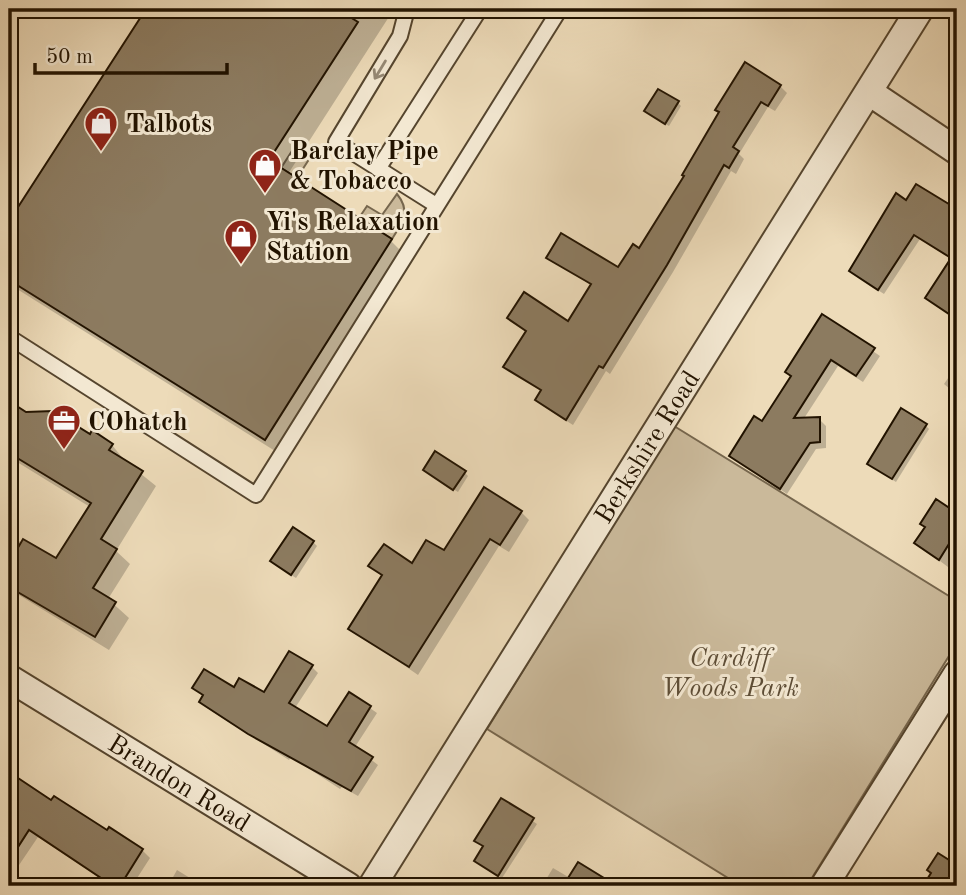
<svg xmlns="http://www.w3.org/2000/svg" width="966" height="895" font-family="'Old Standard TT',serif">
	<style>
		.green { fill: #cab99a; stroke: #76664d; stroke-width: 2 }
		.shadow { fill: #0003 }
		.building { fill: #8c7b60; stroke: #221300; stroke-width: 2 }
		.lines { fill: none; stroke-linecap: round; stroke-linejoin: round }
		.lane-casing { stroke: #55452e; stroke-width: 18 }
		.street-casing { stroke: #55452e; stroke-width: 30 }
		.lane { stroke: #f3e8d2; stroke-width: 14 }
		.street { stroke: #f3e8d2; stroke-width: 26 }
		.oneway { stroke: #958874 }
		.labels { text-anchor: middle; stroke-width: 6; stroke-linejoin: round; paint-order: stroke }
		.poi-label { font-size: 26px; font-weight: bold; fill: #221300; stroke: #f3e8d2; text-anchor: start }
		.street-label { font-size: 26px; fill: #221300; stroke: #f3e8d2 }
		.park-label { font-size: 26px; font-style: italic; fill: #5d4d36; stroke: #f3e8d2 }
	</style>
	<rect width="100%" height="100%" fill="#eddbb9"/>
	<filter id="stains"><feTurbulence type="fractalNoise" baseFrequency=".00286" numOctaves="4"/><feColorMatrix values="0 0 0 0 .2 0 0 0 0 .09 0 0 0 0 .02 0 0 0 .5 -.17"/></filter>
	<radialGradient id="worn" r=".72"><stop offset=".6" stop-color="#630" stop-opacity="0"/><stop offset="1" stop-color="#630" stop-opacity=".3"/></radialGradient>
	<g class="green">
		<path d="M 299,140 L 315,150 L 297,178 L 281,168 Z"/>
		<path d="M 397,194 C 411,211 403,222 392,239 L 359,218 L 367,206 L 382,215 Z"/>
		<path d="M 674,426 L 957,601 L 957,643 L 807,886 L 741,886 L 487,729 Z"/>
	</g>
	<g class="shadow">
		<path d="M 147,9 L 394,9 L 288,174 L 391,241 L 408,258 L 283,456 L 9,284 L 9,224 Z"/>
		<path d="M 824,9 L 839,9 L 835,15 Z"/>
		<path d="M 780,86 L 787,93 L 775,111 L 768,107 L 739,154 L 744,159 L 736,174 L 731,171 L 673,272 L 610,374 L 606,371 L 573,425 L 543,406 L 537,400 L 542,392 L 506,367 L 527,332 L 509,318 L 568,324 L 592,286 L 549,257 L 619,269 L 640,250 L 686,177 L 721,113 Z"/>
		<path d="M 677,102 L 681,106 L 669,126 L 650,115 Z"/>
		<path d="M 907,202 L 957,224 L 955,318 L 927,298 L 952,259 L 920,239 L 884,294 L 856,276 Z"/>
		<path d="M 823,317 L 880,356 L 863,382 L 838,366 L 803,420 L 819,419 L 826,426 L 826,448 L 816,449 L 787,494 L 731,456 L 763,424 L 793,377 Z"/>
		<path d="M 955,368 L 957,369 L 957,395 L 944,384 Z"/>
		<path d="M 9,403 L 26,414 L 112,445 L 125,461 L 156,486 L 116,551 L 130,564 L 108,599 L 129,618 L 109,650 L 9,589 L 9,536 L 57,561 L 90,507 L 9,457 Z"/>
		<path d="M 925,425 L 929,429 L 896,482 L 873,467 Z"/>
		<path d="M 957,447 L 957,462 L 951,456 Z"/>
		<path d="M 464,472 L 468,476 L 458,492 L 429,474 Z"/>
		<path d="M 937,501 L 957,515 L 957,553 L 948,567 L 916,543 L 926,528 Z"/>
		<path d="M 521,512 L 529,520 L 509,552 L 499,546 L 418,675 L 350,628 L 383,577 L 371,566 L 412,565 L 444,553 Z"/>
		<path d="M 313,542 L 317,546 L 296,578 L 276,565 Z"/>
		<path d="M 312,667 L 318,673 L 295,708 L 328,728 L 350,694 L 377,713 L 355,747 L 378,765 L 358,796 L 342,787 L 340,789 L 291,757 L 289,760 L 207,708 L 201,702 L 204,697 L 195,688 L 264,695 Z"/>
		<path d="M 9,770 L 51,803 L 142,850 L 150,858 L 132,886 L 112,886 L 38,837 L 15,871 L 9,867 Z"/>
		<path d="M 502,800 L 537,824 L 502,878 L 480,864 L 484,847 L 476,841 Z"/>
		<path d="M 957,845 L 957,886 L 925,886 L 947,861 Z"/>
		<path d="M 553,868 L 570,878 L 609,883 L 612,886 L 542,886 Z"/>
		<path d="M 177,870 L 203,886 L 168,886 Z"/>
	</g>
	<g class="building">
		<path d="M 146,9 L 337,9 L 358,22 L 269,160 L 392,239 L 265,440 L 9,280 L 9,221 Z"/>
		<path d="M 745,62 L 781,85 L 768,106 L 761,102 L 733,147 L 739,151 L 729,168 L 724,165 L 667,265 L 603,368 L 599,366 L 566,420 L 535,400 L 541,390 L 503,367 L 526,331 L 507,318 L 524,292 L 568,321 L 591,284 L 546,258 L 561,233 L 618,267 L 633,244 L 639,248 L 684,176 L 682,175 L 719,112 L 715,110 Z"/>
		<path d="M 658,89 L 679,101 L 665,124 L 644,111 Z"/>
		<path d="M 916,184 L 957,209 L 957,301 L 949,314 L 925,298 L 951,258 L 914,235 L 878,290 L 849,271 L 896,193 L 906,200 Z"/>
		<path d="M 822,314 L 875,348 L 856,376 L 831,360 L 794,418 L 820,417 L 820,442 L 810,443 L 780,489 L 729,456 L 754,416 L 762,421 L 791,376 L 785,372 Z"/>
		<path d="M 9,401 L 26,412 L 53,411 L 90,434 L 92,430 L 113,444 L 109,450 L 143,471 L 101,539 L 117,549 L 93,588 L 116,602 L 95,637 L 9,587 L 9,563 L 23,539 L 56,558 L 91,503 L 9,453 Z"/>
		<path d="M 901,408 L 927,424 L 892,479 L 867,464 Z"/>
		<path d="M 435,451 L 466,471 L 453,490 L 423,470 Z"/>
		<path d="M 484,487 L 522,511 L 500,545 L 490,539 L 409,667 L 348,629 L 382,575 L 368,566 L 384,544 L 412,563 L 426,540 L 444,550 Z"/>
		<path d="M 936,499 L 957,513 L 957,531 L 939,560 L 914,543 L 925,527 L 920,524 Z"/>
		<path d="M 293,527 L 314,541 L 291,575 L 270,561 Z"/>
		<path d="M 289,651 L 313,665 L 289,703 L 327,726 L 349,692 L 371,706 L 349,742 L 373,757 L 351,791 L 248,734 L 199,702 L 203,695 L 192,688 L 204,669 L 234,687 L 239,678 L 264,692 Z"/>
		<path d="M 9,772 L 51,800 L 54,796 L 107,830 L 109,827 L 143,849 L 120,886 L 113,886 L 29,830 L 9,861 Z"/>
		<path d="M 501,798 L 534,818 L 498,876 L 474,861 L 483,846 L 474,841 Z"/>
		<path d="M 938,853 L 957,865 L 957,886 L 923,886 L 931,873 L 927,870 Z"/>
		<path d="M 578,862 L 617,886 L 563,886 Z"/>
	</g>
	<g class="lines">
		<defs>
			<g id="lane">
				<path d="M 407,9 L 400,36 L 336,142 L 436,205"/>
				<path d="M 378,169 L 480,9"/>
				<path d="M 9,337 L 256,495 L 560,9"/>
			</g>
			<g id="street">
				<path d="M 869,92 L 957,151"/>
				<path id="s1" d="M 9,678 L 348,886"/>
				<path id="s2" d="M 372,886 L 920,9"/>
				<path d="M 824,886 L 957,674"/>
			</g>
		</defs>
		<use href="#lane" class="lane-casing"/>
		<use href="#street" class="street-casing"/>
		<use href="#lane" class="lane"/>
		<use href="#street" class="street"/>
	</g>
	<defs><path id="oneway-shaft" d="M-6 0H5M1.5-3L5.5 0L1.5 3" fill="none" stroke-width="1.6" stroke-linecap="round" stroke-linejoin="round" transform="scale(1.75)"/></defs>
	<use class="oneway" href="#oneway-shaft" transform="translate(380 70) rotate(121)"/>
	<defs>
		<symbol id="shop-pin" viewBox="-11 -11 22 30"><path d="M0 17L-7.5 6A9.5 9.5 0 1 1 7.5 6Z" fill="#8f2418" stroke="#f3e8d2"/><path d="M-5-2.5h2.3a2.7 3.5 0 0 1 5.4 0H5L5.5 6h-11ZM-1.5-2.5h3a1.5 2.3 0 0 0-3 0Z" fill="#fff"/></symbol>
		<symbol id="office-pin" viewBox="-11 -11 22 30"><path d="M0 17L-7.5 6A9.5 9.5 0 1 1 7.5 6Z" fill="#8f2418" stroke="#f3e8d2"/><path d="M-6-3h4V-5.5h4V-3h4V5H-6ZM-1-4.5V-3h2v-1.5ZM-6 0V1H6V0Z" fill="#fff"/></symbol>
	</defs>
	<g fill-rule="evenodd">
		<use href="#shop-pin" x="82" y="104" width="38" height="52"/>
		<use href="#shop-pin" x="246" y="146" width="38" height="52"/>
		<use href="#shop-pin" x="222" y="217" width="38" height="52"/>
		<use href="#office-pin" x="45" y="402" width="38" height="52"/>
	</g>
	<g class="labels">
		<g class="poi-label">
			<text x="126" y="132">Talbots</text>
			<text x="290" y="159">Barclay Pipe<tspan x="290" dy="30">&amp; Tobacco</tspan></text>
			<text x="266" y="230">Yi's Relaxation<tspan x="266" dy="30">Station</tspan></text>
			<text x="88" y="430">COhatch</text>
		</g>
		<g class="street-label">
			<text dy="9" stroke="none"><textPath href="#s2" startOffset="518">Berkshire Road</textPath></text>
			<text dy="9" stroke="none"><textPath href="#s1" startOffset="200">Brandon Road</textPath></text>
		</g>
		<g class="park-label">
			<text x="730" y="666">Cardiff<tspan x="730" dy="30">Woods Park</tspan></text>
		</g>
	</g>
	<rect width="966" height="895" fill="none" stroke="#eddbb9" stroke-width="35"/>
	<rect x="10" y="10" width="945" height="874" fill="none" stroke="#221300" stroke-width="3.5"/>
	<rect x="18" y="18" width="931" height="860" fill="none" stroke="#221300" stroke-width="2"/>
	<path d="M35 63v10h192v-10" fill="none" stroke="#221300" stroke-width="3.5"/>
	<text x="46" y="63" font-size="21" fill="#221300" stroke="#f3e8d2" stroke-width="5" paint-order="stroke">50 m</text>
	<rect width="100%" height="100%" filter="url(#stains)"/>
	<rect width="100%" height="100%" fill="url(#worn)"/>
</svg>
